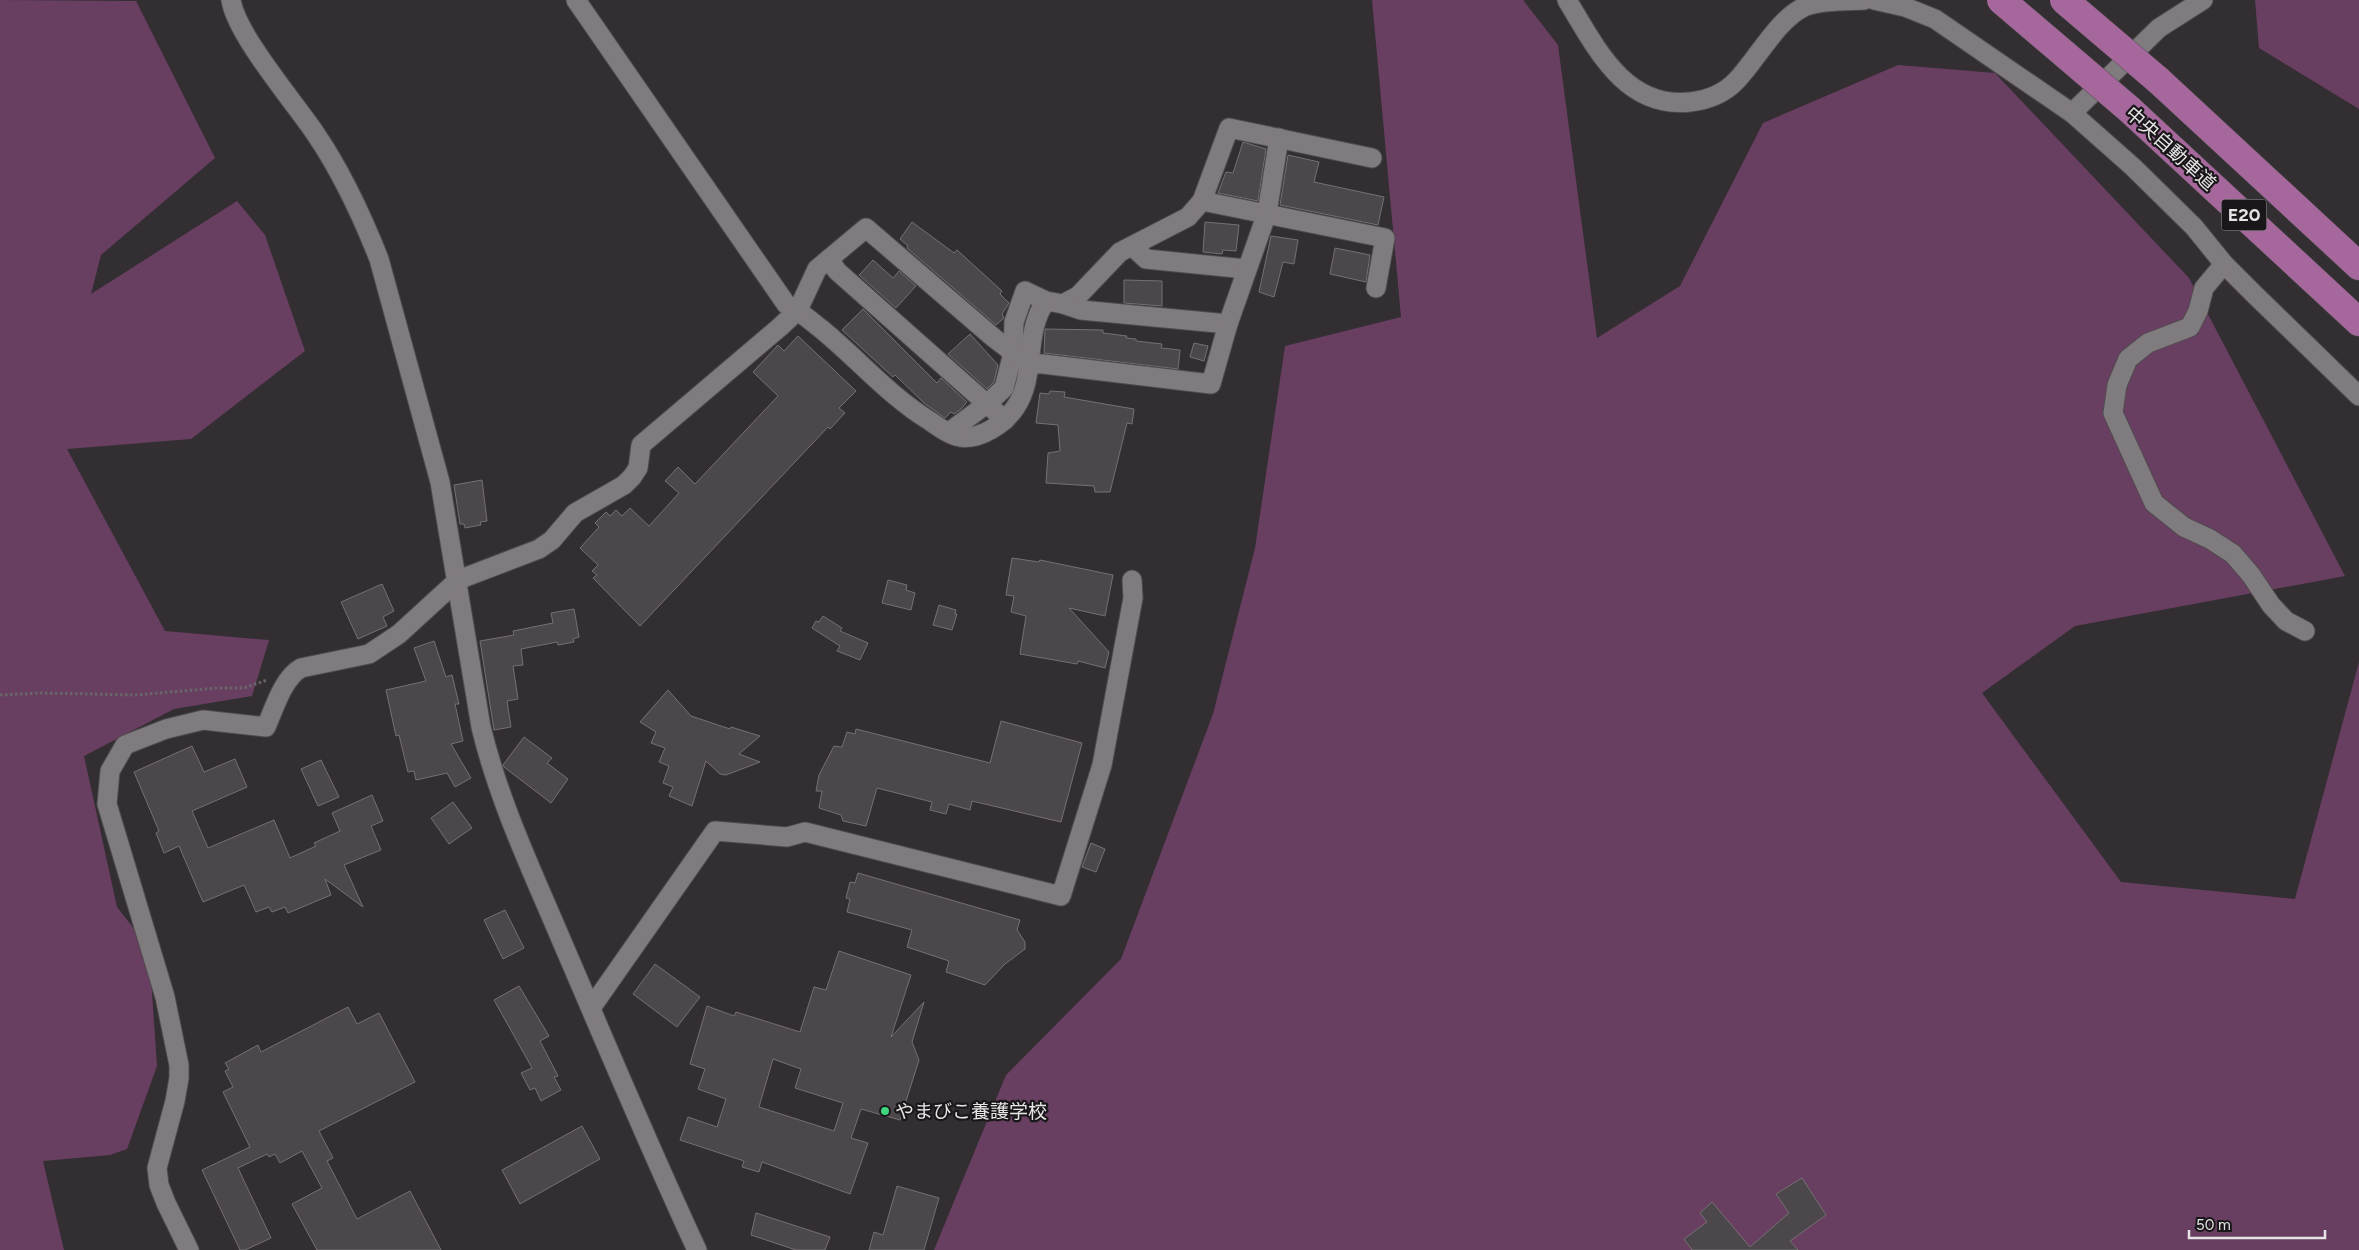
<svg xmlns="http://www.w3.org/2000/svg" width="2359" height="1250" font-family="Figtree,'Noto Sans JP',sans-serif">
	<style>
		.green { fill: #683f61 }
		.building { fill: #4c474b; stroke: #757074; fill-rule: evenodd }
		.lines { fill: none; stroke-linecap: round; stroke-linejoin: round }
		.street-casing { stroke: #4f4c4e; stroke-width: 21 }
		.highway-casing { stroke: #4f4c4e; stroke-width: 29 }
		.path { stroke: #6a6569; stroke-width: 3; stroke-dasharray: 2.5 2.5; stroke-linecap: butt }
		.street { stroke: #807b7f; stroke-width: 19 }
		.highway { stroke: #a6689c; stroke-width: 28 }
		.highway-bridge-casing { stroke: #4f4c4e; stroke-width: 29; stroke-linecap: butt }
		.highway-bridge { stroke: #a6689c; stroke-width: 28 }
		.poi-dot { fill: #3dd77e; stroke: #191719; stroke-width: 2 }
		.labels { text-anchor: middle; stroke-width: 4.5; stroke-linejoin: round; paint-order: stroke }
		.shield { fill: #191719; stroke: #a9a6a8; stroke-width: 1 }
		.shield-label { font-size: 18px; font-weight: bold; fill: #e7e4e6 }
		.street-label { font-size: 19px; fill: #e7e4e6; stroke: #191719 }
		.poi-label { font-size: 19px; fill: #e7e4e6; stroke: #191719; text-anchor: start }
	</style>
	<rect width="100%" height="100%" fill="#332e32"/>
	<g class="green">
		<path d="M 0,0 L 136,1 L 215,158 L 101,255 L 91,294 L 237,201 L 265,235 L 305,351 L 191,439 L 67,449 L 165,631 L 269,640 L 252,696 L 174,709 L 84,756 L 117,907 L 149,948 L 157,1066 L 127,1149 L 110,1155 L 43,1161 L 64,1250 L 0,1250 Z"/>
		<path d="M 1372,0 L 1523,0 L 1558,45 L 1597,338 L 1680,286 L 1763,123 L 1898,65 L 1995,73 L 2189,278 L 2345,576 L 2075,626 L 1982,693 L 2121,882 L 2295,899 L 2359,662 L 2359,1250 L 934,1250 L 1006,1075 L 1121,959 L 1213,714 L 1255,548 L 1285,346 L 1401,317 Z"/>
		<path d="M 2255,0 L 2359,0 L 2359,109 L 2259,48 Z"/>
	</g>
	<g class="building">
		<path d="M 1243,142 L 1266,149 L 1258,201 L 1218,193 L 1226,172 L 1233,173 Z"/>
		<path d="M 1288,155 L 1319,162 L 1314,182 L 1384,197 L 1378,225 L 1280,205 Z"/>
		<path d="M 912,222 L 954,253 L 957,250 L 1002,291 L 1000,294 L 1009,303 L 1002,314 L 1004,318 L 996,325 L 907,248 L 908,246 L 900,239 Z"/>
		<path d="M 1205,222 L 1239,225 L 1236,251 L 1223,250 L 1222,254 L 1203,252 Z"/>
		<path d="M 1271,236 L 1298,240 L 1294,264 L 1283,262 L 1274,297 L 1259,292 Z"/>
		<path d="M 1335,248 L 1370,255 L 1366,282 L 1330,274 Z"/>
		<path d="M 873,260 L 893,278 L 899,271 L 916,286 L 896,308 L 859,275 Z"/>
		<path d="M 1124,280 L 1162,281 L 1162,306 L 1124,303 Z"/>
		<path d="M 863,309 L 937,383 L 941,378 L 967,402 L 961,409 L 954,414 L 951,412 L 945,418 L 924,403 L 895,375 L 893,377 L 842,330 Z"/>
		<path d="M 1045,329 L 1103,330 L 1103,333 L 1127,336 L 1126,338 L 1136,339 L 1136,341 L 1162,344 L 1161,348 L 1180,350 L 1178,369 L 1044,353 Z"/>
		<path d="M 970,334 L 998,365 L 994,382 L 987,389 L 948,354 Z"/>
		<path d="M 798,336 L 856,391 L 839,408 L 845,413 L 830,429 L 828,427 L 640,626 L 593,578 L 597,575 L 592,571 L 598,565 L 580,548 L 599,527 L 595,523 L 606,512 L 610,516 L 616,510 L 622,516 L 630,508 L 649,526 L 679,493 L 665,481 L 678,467 L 695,484 L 778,396 L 753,372 L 778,345 L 784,351 Z"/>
		<path d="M 1194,343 L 1208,346 L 1204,361 L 1190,357 Z"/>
		<path d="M 1050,391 L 1065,392 L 1064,397 L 1134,409 L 1132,424 L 1127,423 L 1110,492 L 1095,492 L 1094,486 L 1046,483 L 1048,453 L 1060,451 L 1058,425 L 1036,423 L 1040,393 L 1049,394 Z"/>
		<path d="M 482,480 L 487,521 L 480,522 L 481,525 L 465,528 L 464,524 L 460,524 L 454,485 Z"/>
		<path d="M 1012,558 L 1039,562 L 1040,560 L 1113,575 L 1105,616 L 1069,608 L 1109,652 L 1105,668 L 1078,661 L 1077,664 L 1020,654 L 1026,616 L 1011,612 L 1014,596 L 1006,595 Z"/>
		<path d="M 888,580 L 907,585 L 906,590 L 915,593 L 911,610 L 882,603 Z"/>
		<path d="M 382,584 L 394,611 L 383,617 L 387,626 L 358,639 L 341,602 Z"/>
		<path d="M 939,605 L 956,610 L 955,614 L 957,614 L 952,630 L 933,625 Z"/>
		<path d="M 574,609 L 579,637 L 573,639 L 574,642 L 558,645 L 557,642 L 521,649 L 523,665 L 513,666 L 518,699 L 507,701 L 511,727 L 494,730 L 480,641 L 514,635 L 513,631 L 553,623 L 551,613 Z"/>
		<path d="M 823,616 L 842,628 L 840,631 L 868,643 L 860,660 L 837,651 L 840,646 L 812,628 L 816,621 L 819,622 Z"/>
		<path d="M 434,641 L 446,677 L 452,675 L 459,704 L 455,704 L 463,741 L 451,744 L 471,778 L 455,787 L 447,773 L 416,780 L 414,771 L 408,772 L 399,735 L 396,736 L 386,690 L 426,681 L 414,648 Z"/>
		<path d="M 668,690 L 691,716 L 730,729 L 731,727 L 760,736 L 739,754 L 760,762 L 726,775 L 720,774 L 706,761 L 692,806 L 669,796 L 673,787 L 663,783 L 669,766 L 659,762 L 665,748 L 651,743 L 656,732 L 640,722 Z"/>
		<path d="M 1001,721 L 1082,743 L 1061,822 L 972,801 L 970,810 L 949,804 L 946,814 L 930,810 L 932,802 L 877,788 L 866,826 L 843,821 L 841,815 L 819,808 L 822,791 L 816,791 L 819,775 L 834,746 L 842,747 L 847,732 L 855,734 L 856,729 L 990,763 Z"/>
		<path d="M 524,737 L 552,758 L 547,763 L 568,779 L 551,803 L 504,767 L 503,765 Z"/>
		<path d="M 192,746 L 204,772 L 235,759 L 247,787 L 192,811 L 208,848 L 274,820 L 290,858 L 316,846 L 314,843 L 340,831 L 332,813 L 372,795 L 383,821 L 371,826 L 381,850 L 344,865 L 363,907 L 325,879 L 331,895 L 288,913 L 285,907 L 272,912 L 269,907 L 256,912 L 244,885 L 203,902 L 179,846 L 164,853 L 156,833 L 159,831 L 134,772 Z"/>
		<path d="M 321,760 L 339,797 L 318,806 L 301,769 Z"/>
		<path d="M 453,802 L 472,828 L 449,844 L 431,818 Z"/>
		<path d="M 1091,843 L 1105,849 L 1096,872 L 1082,867 Z"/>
		<path d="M 858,873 L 1020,920 L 1017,930 L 1025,942 L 1025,949 L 1005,964 L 985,985 L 946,972 L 949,961 L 907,947 L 912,930 L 847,912 L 850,899 L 846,898 L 850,882 L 855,883 Z"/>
		<path d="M 505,910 L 524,948 L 503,959 L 484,920 Z"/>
		<path d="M 839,951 L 911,975 L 891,1037 L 924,1002 L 912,1042 L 919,1060 L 900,1120 L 861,1109 L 851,1138 L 868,1143 L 850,1194 L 762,1162 L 759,1172 L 742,1167 L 744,1161 L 680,1140 L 688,1117 L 717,1127 L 726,1099 L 698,1089 L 705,1069 L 690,1064 L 707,1006 L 734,1016 L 736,1012 L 800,1032 L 814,987 L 826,990 ZM 773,1059 L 801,1069 L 795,1088 L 843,1103 L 834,1131 L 759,1107 Z"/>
		<path d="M 655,964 L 700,997 L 677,1027 L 633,994 Z"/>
		<path d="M 519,986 L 549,1036 L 540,1041 L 558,1076 L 554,1077 L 561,1090 L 541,1101 L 535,1088 L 530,1090 L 521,1073 L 532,1068 L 494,1000 Z"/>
		<path d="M 348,1007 L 357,1024 L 379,1013 L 415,1082 L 319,1131 L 333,1158 L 327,1161 L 357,1219 L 410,1191 L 441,1250 L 317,1250 L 292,1204 L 322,1188 L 302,1151 L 280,1163 L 275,1154 L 269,1157 L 267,1154 L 238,1168 L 271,1238 L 245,1250 L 240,1250 L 202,1170 L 250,1147 L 223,1092 L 233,1087 L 225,1071 L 229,1069 L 225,1063 L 258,1045 L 261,1052 Z"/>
		<path d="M 582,1126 L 600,1159 L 520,1204 L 502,1170 Z"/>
		<path d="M 1802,1178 L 1826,1215 L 1790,1241 L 1798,1250 L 1692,1250 L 1684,1239 L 1707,1222 L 1700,1213 L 1712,1202 L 1750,1247 L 1789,1213 L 1776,1194 Z"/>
		<path d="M 897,1186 L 939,1198 L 924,1250 L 869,1250 L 874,1232 L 883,1235 Z"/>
		<path d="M 756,1213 L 830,1237 L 825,1250 L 796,1250 L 751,1235 Z"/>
	</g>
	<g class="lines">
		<defs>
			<g id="street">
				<path d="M 231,0 C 236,34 294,102 315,133 C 341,171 362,216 379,259 L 440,482 L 481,727 C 499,802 533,873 563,944 C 607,1046 650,1149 697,1250"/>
				<path d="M 576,0 L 786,304 C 799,310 808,319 820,328 C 857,358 889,396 930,421 C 939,427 949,435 960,437 C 980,440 1004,424 1015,408 C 1037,377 1023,332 1046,301 L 1063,304 L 1078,296 L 1120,252 L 1188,217 L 1202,201 L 1229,128 L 1372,158"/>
				<path d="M 1567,0 C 1596,48 1625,109 1690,102 C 1708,100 1725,93 1737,80 C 1757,59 1778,19 1804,7 C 1822,0 1846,1 1865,0"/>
				<path d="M 1874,0 L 1905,7 L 1935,19 L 2072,113"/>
				<path d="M 2203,0 L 2159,28 L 2072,113 L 2133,167 L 2194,227 L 2224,264 L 2255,295 L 2359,396"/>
				<path d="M 1202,201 L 1385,238 L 1376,288"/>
				<path d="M 1132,246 L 1146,259 L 1246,269"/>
				<path d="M 829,259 L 837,271 L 1005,420"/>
				<path d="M 2224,264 L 2204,288 L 2198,311 L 2190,327 L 2148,343 L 2128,359 L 2117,385 L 2113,413 L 2154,503 L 2184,527 L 2210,539 L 2233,554 L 2251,575 L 2271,605 L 2286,621 L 2305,631"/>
				<path d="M 1063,304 L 1081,310 L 1228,324"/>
				<path d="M 949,432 L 988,403 L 1004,388 L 1013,353 L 1014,322 L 1025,291 L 1046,301"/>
				<path d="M 591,1008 L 715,831 L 787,837 L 805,832 L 1061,896 L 1102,765 L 1133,598 L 1132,580"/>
				<path d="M 189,1250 L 166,1203 L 159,1185 L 157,1168 L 175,1101 L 179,1078 L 179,1065 L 165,997 L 107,804 L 110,771 L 125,745 L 166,729 L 203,720 L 266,727 C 274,709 283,678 301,668 L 369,654 L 399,634 L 458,580 L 539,549 L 552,540 L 575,513 L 624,485 L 632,477 L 638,468 L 641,445 L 780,327 L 798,310 L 817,269 L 866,228 L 994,338 L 1028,364 L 1043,364 L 1211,384 L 1228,324 L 1267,213 L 1279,138"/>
			</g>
			<g id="highway">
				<path d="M 2158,80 L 2359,266"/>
				<path d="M 2129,109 L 2359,322"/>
			</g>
		</defs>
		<use href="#street" class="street-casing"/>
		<use href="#highway" class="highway-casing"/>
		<path class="path" d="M 0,695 L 41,693 L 136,695 L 217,688 L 244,688 L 267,680"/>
		<use href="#street" class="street"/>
		<use href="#highway" class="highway"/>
		<defs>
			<g id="highway-bridge">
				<path d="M 2001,0 L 2129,109"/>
				<path d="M 2064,0 L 2158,80"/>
			</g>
		</defs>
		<use href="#highway-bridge" class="highway-bridge-casing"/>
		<use href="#highway-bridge" class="highway-bridge"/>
	</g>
	<circle class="poi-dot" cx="885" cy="1111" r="5"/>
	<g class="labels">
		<rect class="shield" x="2221.5" y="199.5" width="45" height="31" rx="4"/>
		<g class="shield-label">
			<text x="2244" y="221">E20</text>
		</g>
		<g class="street-label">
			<text transform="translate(2171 148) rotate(42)" y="7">中央自動車道</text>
		</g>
		<g class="poi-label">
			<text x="895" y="1118">やまびこ養護学校</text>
		</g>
	</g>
	<path d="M2189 1230v8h136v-8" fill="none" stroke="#e7e4e6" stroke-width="2.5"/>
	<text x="2196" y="1230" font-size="15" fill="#e7e4e6" stroke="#191719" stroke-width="4" paint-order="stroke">50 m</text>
</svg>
